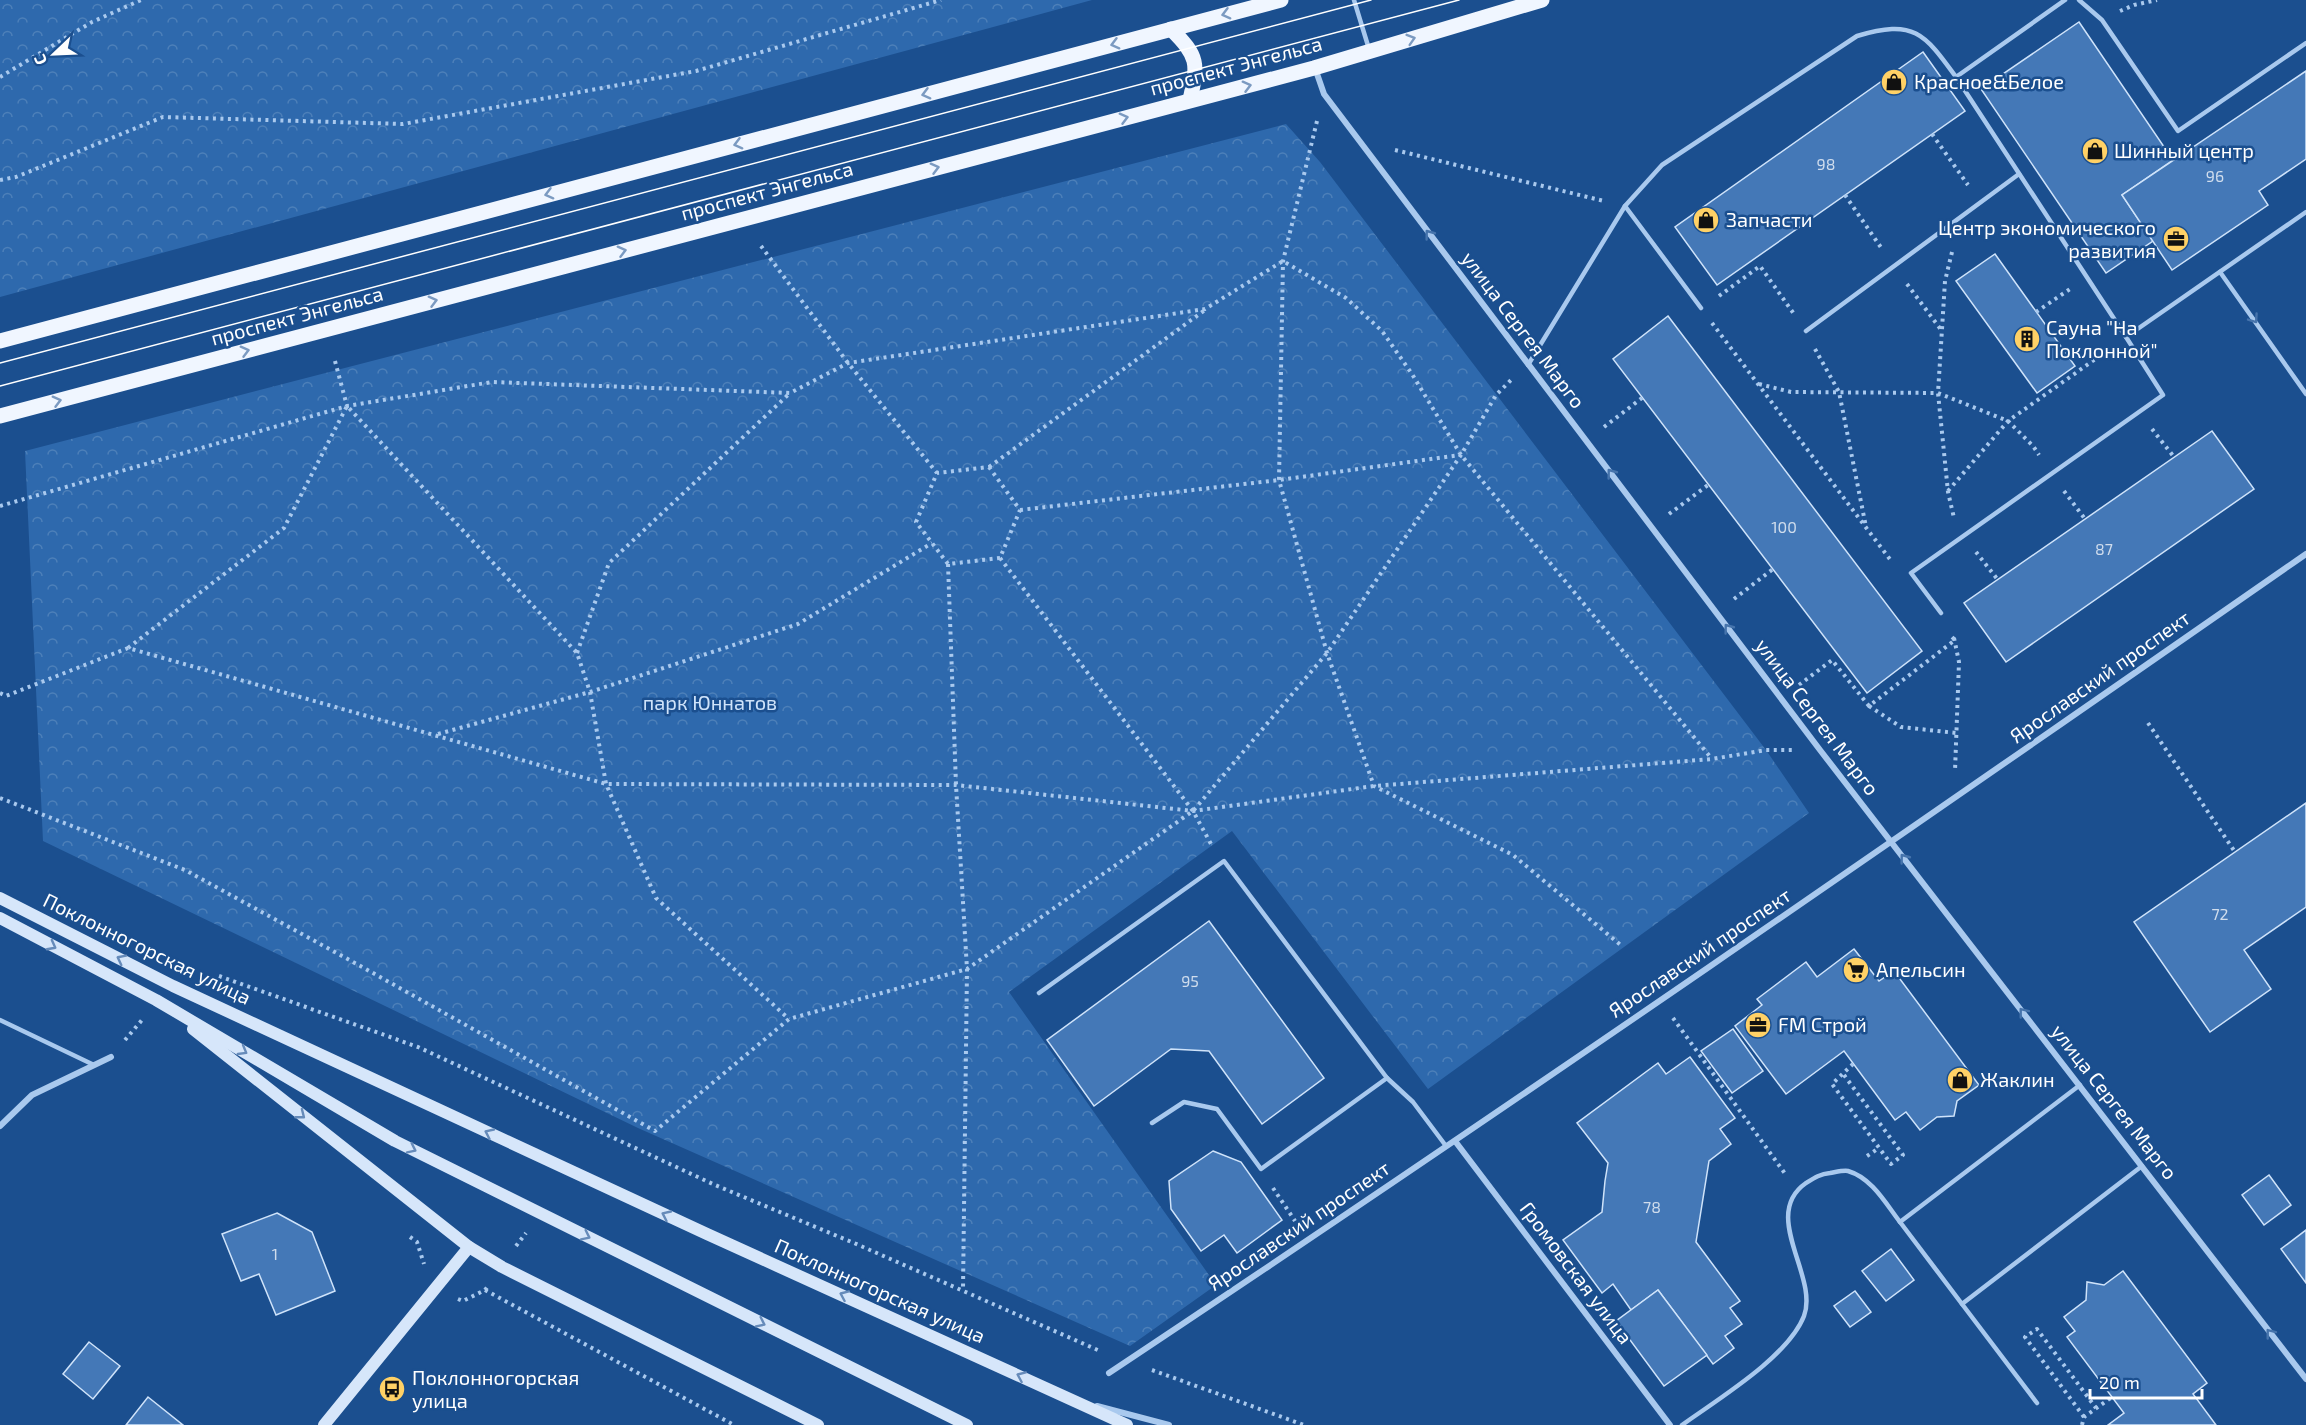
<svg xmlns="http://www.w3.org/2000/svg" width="2306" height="1425" font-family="'Exo 2',sans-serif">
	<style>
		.park { fill: url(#park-crowns) }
		.building { fill: #4478b7; stroke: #cfe3fa; stroke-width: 1.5 }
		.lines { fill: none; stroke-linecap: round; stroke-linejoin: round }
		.path { stroke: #a9c9ee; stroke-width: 4; stroke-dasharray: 3 4.5; stroke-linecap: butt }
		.lane { stroke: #a9c9ee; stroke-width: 4.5 }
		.street { stroke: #a9c9ee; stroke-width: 6 }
		.secondary { stroke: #d6e6fa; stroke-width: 12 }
		.primary { stroke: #f0f6ff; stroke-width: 15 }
		.tram { stroke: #fff; stroke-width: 1.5 }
		.oneway { stroke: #7b9ac1 }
		.oneway2 { stroke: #4674ac }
		.oneway3 { stroke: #668bba }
		.labels { text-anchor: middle; stroke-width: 5; stroke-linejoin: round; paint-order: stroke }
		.number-label { font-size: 16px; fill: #d0dded }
		.street-label { font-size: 20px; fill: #fff; stroke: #1b4f8f }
		.poi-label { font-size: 20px; fill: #fff; stroke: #1b4f8f; text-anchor: start }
		.park-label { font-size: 20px; fill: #cfe3fa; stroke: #1b4f8f }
	</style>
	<defs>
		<pattern id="park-crowns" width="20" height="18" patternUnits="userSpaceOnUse" patternTransform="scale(1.5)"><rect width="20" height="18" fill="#2e69ad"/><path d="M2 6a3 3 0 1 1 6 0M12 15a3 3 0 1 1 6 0" fill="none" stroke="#4d80b9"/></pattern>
	</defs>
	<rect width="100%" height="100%" fill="#1b4f8f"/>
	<g class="park">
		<path d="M 0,0 L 1092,0 L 0,297 Z"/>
		<path d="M 1286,124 L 1320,162 L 1766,750 L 1809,813 L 1428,1089 L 1232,831 L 1009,992 L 1216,1285 L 1130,1346 L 638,1128 L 43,841 L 25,451 Z"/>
	</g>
	<g class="building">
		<path d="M 2079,22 L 2173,160 L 2122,195 L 2153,241 L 2106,273 L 1981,89 Z"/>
		<path d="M 1923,52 L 1965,111 L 1717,285 L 1675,227 Z"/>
		<path d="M 2306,71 L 2306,159 L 2259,191 L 2268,205 L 2172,270 L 2122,195 Z"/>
		<path d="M 1995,254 L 2075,366 L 2037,393 L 1956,281 Z"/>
		<path d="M 1668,316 L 1922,651 L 1867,693 L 1613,359 Z"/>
		<path d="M 2212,431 L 2254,489 L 2006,662 L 1964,603 Z"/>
		<path d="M 2306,803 L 2306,907 L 2244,950 L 2271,989 L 2210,1032 L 2134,922 Z"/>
		<path d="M 1209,921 L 1324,1078 L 1262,1124 L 1209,1051 L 1171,1049 L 1094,1106 L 1047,1040 Z"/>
		<path d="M 1854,949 L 1879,981 L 1894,971 L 1979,1085 L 1957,1101 L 1954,1116 L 1937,1117 L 1920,1130 L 1906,1112 L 1895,1120 L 1844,1051 L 1786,1094 L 1735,1026 L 1762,1005 L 1757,999 L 1806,962 L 1817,977 Z"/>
		<path d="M 1733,1029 L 1763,1071 L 1732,1093 L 1701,1051 Z"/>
		<path d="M 1690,1057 L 1735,1118 L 1720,1129 L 1731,1144 L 1709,1161 L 1696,1242 L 1740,1301 L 1730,1308 L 1742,1324 L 1725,1336 L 1734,1348 L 1713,1364 L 1658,1290 L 1631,1310 L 1613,1284 L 1602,1293 L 1563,1240 L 1602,1212 L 1605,1181 L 1608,1163 L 1577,1123 L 1658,1063 L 1666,1074 Z"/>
		<path d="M 1213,1151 L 1241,1162 L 1282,1220 L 1237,1253 L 1224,1235 L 1201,1251 L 1171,1209 L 1169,1181 Z"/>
		<path d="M 2269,1175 L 2291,1205 L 2264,1225 L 2242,1195 Z"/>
		<path d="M 277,1213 L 312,1232 L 335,1291 L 276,1315 L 259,1274 L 241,1281 L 222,1234 Z"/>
		<path d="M 2306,1230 L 2306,1283 L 2281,1249 Z"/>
		<path d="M 1891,1249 L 1914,1280 L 1886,1301 L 1862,1271 Z"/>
		<path d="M 2123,1271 L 2207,1383 L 2193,1394 L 2216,1425 L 2108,1425 L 2124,1413 L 2067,1337 L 2075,1331 L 2064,1317 L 2086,1300 L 2087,1282 L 2104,1285 Z"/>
		<path d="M 1658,1290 L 1707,1355 L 1664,1386 L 1616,1321 Z"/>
		<path d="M 1855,1291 L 1871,1312 L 1850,1327 L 1834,1306 Z"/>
		<path d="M 89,1342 L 120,1366 L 93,1399 L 63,1374 Z"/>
		<path d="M 148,1397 L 183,1425 L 126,1425 Z"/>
	</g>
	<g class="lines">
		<g class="path">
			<path d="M 2120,11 L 2134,5 L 2157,0"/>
			<path d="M 0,77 L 92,22 L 141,0"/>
			<path d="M 1317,121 L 1283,261 L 1279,480 L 1327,653 L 1374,786 L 1513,855 L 1623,947"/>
			<path d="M 1932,134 L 1968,185"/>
			<path d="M 1395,150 L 1604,201"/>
			<path d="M 0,180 L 16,177 L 163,117 L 403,124 L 696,71 L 941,0"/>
			<path d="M 1845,195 L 1882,249"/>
			<path d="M 761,246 L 848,363 L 937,473"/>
			<path d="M 1952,252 L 1945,281 L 1938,393 L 1948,492 L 1954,518"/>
			<path d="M 1907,284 L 1942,331"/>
			<path d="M 1719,296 L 1760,266 L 1794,314"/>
			<path d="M 2036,312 L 2070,289"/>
			<path d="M 1712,323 L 1892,562"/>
			<path d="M 1815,349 L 1839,392 L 1866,527"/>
			<path d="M 335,361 L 347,406"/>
			<path d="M 1759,384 L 1791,392 L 1938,393 L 2008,421 L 2033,446 L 2039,455"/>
			<path d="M 1604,427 L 1642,398"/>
			<path d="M 2152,429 L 2174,457"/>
			<path d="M 989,467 L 1020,510 L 1000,558 L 948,564 L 916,522 L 937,473 Z"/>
			<path d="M 989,467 L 1205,310"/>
			<path d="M 1948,491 L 2008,421 L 2108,350"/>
			<path d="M 2064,491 L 2085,519"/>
			<path d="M 0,506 L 347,406 L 492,382 L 790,393 L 848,363 L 1205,309 L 1283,261 L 1346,298 L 1382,331 L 1412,374 L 1461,455 L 1712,759"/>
			<path d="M 1020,510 L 1279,480 L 1460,455"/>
			<path d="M 1669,514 L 1708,485"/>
			<path d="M 1976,552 L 1998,580"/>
			<path d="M 1000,558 L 1193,811 L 1211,844"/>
			<path d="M 948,564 L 956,785 L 967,969 L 963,1290"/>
			<path d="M 1734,599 L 1773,569"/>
			<path d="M 1954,638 L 1959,662 L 1955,771"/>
			<path d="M 128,648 L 284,528 L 347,406 L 577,653 L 590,692 L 606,784 L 656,898 L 789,1019"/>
			<path d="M 577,653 L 609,563 L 790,393"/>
			<path d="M 1799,685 L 1832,660 L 1869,706 L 1955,640 L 1949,634"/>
			<path d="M 0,693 L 6,696 L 128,648 L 606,784 L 956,785 L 1193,811 L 1374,786 L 1712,759 L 1766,750 L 1793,750"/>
			<path d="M 1869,706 L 1901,727 L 1956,733"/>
			<path d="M 2148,723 L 2235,852"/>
			<path d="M 438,734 L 590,692 L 798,624 L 932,543"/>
			<path d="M 0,798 L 185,870 L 364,968 L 655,1131 L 789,1019 L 967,969 L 1193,811 L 1327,653 L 1461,455 L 1496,395 L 1512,379"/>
			<path d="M 219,976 L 418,1047 L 715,1185 L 854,1243 L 1100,1351"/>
			<path d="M 1673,1018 L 1786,1175"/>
			<path d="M 125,1040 L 142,1020"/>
			<path d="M 1844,1075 L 1903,1155 L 1891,1164 L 1832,1084 L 1853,1064"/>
			<path d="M 1867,1156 L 1879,1148"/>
			<path d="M 1273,1188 L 1295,1221"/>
			<path d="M 410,1237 L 417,1242 L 424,1264"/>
			<path d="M 516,1246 L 526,1233"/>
			<path d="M 485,1290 L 734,1425"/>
			<path d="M 458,1299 L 463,1301 L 485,1290 L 488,1286"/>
			<path d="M 1152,1370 L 1304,1425"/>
			<path d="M 2084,1417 L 2025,1337 L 2037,1329 L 2096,1408"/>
			<path d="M 2082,1425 L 2084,1417 L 2112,1397"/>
		</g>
		<g class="lane">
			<path d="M 1354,0 L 1369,49"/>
			<path d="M 2079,0 L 2102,20 L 2178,131 L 2306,43"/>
			<path d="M 1956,77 L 2065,0"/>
			<path d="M 1625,206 L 1701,308"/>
			<path d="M 2220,272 L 2306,394"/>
			<path d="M 1806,331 L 2019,174"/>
			<path d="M 1528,365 L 1625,206 L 1662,165 L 1857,36 C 1914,19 1924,33 1956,77 L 2126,337 L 2306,212"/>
			<path d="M 1941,613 L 1911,573 L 2163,395 L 2126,337"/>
			<path d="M 1039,993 L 1224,861 L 1387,1078 L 1413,1102 L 1446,1146"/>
			<path d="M 0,1020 L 94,1065"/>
			<path d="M 1152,1123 L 1184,1102 L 1217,1109 L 1261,1169 L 1387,1078"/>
			<path d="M 1900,1222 L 1962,1304"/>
			<path d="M 2037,1403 L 1962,1304 L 2142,1166"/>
			<path d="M 1682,1425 C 1718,1399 1788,1357 1804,1316 C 1819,1276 1760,1215 1806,1183 C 1814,1178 1820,1174 1830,1173 C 1836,1172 1844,1170 1848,1171 C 1872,1178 1886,1204 1900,1222 L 2080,1085"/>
		</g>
		<g class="street">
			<path d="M 1315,68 L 1324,94 L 1820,750 L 2306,1379"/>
			<path d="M 0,1126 L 32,1095 L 111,1057"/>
			<path d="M 1455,1141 L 1670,1425"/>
			<path d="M 1109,1373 C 1512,1105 1909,830 2306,554"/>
			<path d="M 1097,1406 L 1169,1425"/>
		</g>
		<g class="secondary">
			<path d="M 0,898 L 173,986 L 707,1234 L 1127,1425"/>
			<path d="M 0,918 L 156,1000 L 395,1141 L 967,1425"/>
			<path d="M 193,1029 L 469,1247 L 502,1267 L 818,1425"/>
			<path d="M 324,1425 L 469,1247"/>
		</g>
		<g class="primary">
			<path d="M 1171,29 C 1199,57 1198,63 1190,100"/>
			<path d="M 0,341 L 1281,0"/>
			<path d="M 0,416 L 1314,68 L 1542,0"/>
		</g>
		<g class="tram">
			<path d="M 0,363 L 1371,0"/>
			<path d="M 0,386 L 1459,0"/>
		</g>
	</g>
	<defs><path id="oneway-chevron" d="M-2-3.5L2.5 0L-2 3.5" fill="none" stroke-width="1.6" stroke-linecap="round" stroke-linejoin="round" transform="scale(1.5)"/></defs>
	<g class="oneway">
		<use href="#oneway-chevron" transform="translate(1226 14) rotate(165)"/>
		<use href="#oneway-chevron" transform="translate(1411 39) rotate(-17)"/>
		<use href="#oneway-chevron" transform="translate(1115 44) rotate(165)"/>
		<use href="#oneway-chevron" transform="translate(1247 86) rotate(-15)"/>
		<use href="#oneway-chevron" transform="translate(926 94) rotate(165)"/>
		<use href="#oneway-chevron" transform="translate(1124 118) rotate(-15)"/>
		<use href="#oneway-chevron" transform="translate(738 144) rotate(165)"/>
		<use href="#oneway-chevron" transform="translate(935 168) rotate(-15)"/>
		<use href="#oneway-chevron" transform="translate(549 194) rotate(165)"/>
		<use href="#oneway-chevron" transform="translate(622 251) rotate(-15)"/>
		<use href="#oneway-chevron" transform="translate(433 301) rotate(-15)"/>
		<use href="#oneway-chevron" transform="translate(245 351) rotate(-15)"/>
		<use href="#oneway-chevron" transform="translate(57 401) rotate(-15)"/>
	</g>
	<g class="oneway2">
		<use href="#oneway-chevron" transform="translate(1429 234) rotate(-127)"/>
		<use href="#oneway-chevron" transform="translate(2254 319) rotate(55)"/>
		<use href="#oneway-chevron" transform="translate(1611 473) rotate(-127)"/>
		<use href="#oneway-chevron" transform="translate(1728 628) rotate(-127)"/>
		<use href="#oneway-chevron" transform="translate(1904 858) rotate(-127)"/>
		<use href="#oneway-chevron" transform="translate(2023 1012) rotate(-128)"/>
		<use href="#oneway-chevron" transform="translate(2270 1333) rotate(-128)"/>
	</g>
	<g class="oneway3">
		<use href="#oneway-chevron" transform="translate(52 946) rotate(28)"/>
		<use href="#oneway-chevron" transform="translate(121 959) rotate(-153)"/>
		<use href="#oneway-chevron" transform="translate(243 1051) rotate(30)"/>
		<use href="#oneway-chevron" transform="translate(301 1115) rotate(38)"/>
		<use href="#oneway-chevron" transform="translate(489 1133) rotate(-155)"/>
		<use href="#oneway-chevron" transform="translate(412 1149) rotate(26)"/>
		<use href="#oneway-chevron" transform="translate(666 1215) rotate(-155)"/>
		<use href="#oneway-chevron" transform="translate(586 1236) rotate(26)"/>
		<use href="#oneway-chevron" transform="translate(844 1295) rotate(-156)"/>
		<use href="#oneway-chevron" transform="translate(761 1323) rotate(26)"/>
		<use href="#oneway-chevron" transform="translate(1021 1376) rotate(-156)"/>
	</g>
	<defs>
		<symbol id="shop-disc" viewBox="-11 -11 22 22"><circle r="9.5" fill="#ffd166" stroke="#1b4f8f"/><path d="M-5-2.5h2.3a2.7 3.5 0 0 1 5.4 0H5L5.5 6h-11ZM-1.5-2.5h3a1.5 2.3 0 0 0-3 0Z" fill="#111"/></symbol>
		<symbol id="office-disc" viewBox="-11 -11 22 22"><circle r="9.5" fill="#ffd166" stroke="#1b4f8f"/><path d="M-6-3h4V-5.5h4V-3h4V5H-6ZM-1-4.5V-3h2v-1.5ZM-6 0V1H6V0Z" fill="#111"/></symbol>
		<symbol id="building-disc" viewBox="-11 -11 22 22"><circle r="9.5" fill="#ffd166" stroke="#1b4f8f"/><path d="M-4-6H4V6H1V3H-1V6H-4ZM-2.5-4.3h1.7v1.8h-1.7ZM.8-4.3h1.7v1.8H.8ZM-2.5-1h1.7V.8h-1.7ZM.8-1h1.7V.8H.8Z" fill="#111"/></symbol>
		<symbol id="supermarket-disc" viewBox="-11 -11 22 22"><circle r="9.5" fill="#ffd166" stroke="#1b4f8f"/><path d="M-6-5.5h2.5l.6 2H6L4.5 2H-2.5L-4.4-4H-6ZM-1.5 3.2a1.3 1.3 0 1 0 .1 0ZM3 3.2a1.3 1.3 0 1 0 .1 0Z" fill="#111"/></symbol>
		<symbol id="bus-disc" viewBox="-11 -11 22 22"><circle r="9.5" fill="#ffd166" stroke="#1b4f8f"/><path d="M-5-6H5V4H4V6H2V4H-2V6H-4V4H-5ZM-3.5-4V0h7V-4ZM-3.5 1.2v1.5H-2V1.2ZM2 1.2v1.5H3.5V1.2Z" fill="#111"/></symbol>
	</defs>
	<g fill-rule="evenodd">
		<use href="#shop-disc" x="1879" y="67" width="30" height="30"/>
		<use href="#shop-disc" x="2080" y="136" width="30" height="30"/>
		<use href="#shop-disc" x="1691" y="205" width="30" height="30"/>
		<use href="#office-disc" x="2161" y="224" width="30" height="30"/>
		<use href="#building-disc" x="2012" y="324" width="30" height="30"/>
		<use href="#supermarket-disc" x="1841" y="955" width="30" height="30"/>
		<use href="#office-disc" x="1743" y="1010" width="30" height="30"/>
		<use href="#shop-disc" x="1945" y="1065" width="30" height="30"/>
		<use href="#bus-disc" x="377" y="1374" width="30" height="30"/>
	</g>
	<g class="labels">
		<g class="number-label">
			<text x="1826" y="170">98</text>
			<text x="2215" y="182">96</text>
			<text x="1784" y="533">100</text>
			<text x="2104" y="555">87</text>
			<text x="2220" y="920">72</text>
			<text x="1190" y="987">95</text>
			<text x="1652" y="1213">78</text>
			<text x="275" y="1260">1</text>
		</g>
		<g class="street-label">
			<text transform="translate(1236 66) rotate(-15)" y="7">проспект Энгельса</text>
			<text transform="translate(767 191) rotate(-15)" y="7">проспект Энгельса</text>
			<text transform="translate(297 316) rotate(-15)" y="7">проспект Энгельса</text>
			<text transform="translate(1523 330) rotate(53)" y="7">улица Сергея Марго</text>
			<text transform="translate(2100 677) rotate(-35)" y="7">Ярославский проспект</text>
			<text transform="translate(1817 717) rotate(53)" y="7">улица Сергея Марго</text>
			<text transform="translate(147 949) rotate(26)" y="7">Поклонногорская улица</text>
			<text transform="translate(1700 953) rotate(-34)" y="7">Ярославский проспект</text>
			<text transform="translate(2114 1102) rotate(52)" y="7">улица Сергея Марго</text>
			<text transform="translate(1299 1226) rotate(-34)" y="7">Ярославский проспект</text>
			<text transform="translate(1576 1273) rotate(53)" y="7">Громовская улица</text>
			<text transform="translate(880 1291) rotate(24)" y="7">Поклонногорская улица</text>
		</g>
		<g class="poi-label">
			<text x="1914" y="89">Красное&amp;Белое</text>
			<text x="2114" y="158">Шинный центр</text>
			<text x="1726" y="227">Запчасти</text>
			<text x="2156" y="235" text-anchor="end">Центр экономического<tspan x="2156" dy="23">развития</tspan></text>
			<text x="2046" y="335">Сауна "На<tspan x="2046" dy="23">Поклонной"</tspan></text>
			<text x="1876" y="977">Апельсин</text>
			<text x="1778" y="1032">FM Строй</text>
			<text x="1980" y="1087">Жаклин</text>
			<text x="412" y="1385">Поклонногорская<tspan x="412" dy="23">улица</tspan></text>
		</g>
		<g class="park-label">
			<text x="710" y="710">парк Юннатов</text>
		</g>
	</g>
	<g transform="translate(54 54) rotate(247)" stroke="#1b4f8f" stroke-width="4.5" paint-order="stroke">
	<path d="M0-4.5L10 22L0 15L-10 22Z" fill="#ffffff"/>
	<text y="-9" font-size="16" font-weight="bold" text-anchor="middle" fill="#ffffff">С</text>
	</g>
	<path d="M2090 1389v9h112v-9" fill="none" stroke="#ffffff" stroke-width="3"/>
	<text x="2099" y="1389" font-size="18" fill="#ffffff" stroke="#1b4f8f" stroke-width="4.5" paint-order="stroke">20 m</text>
</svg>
